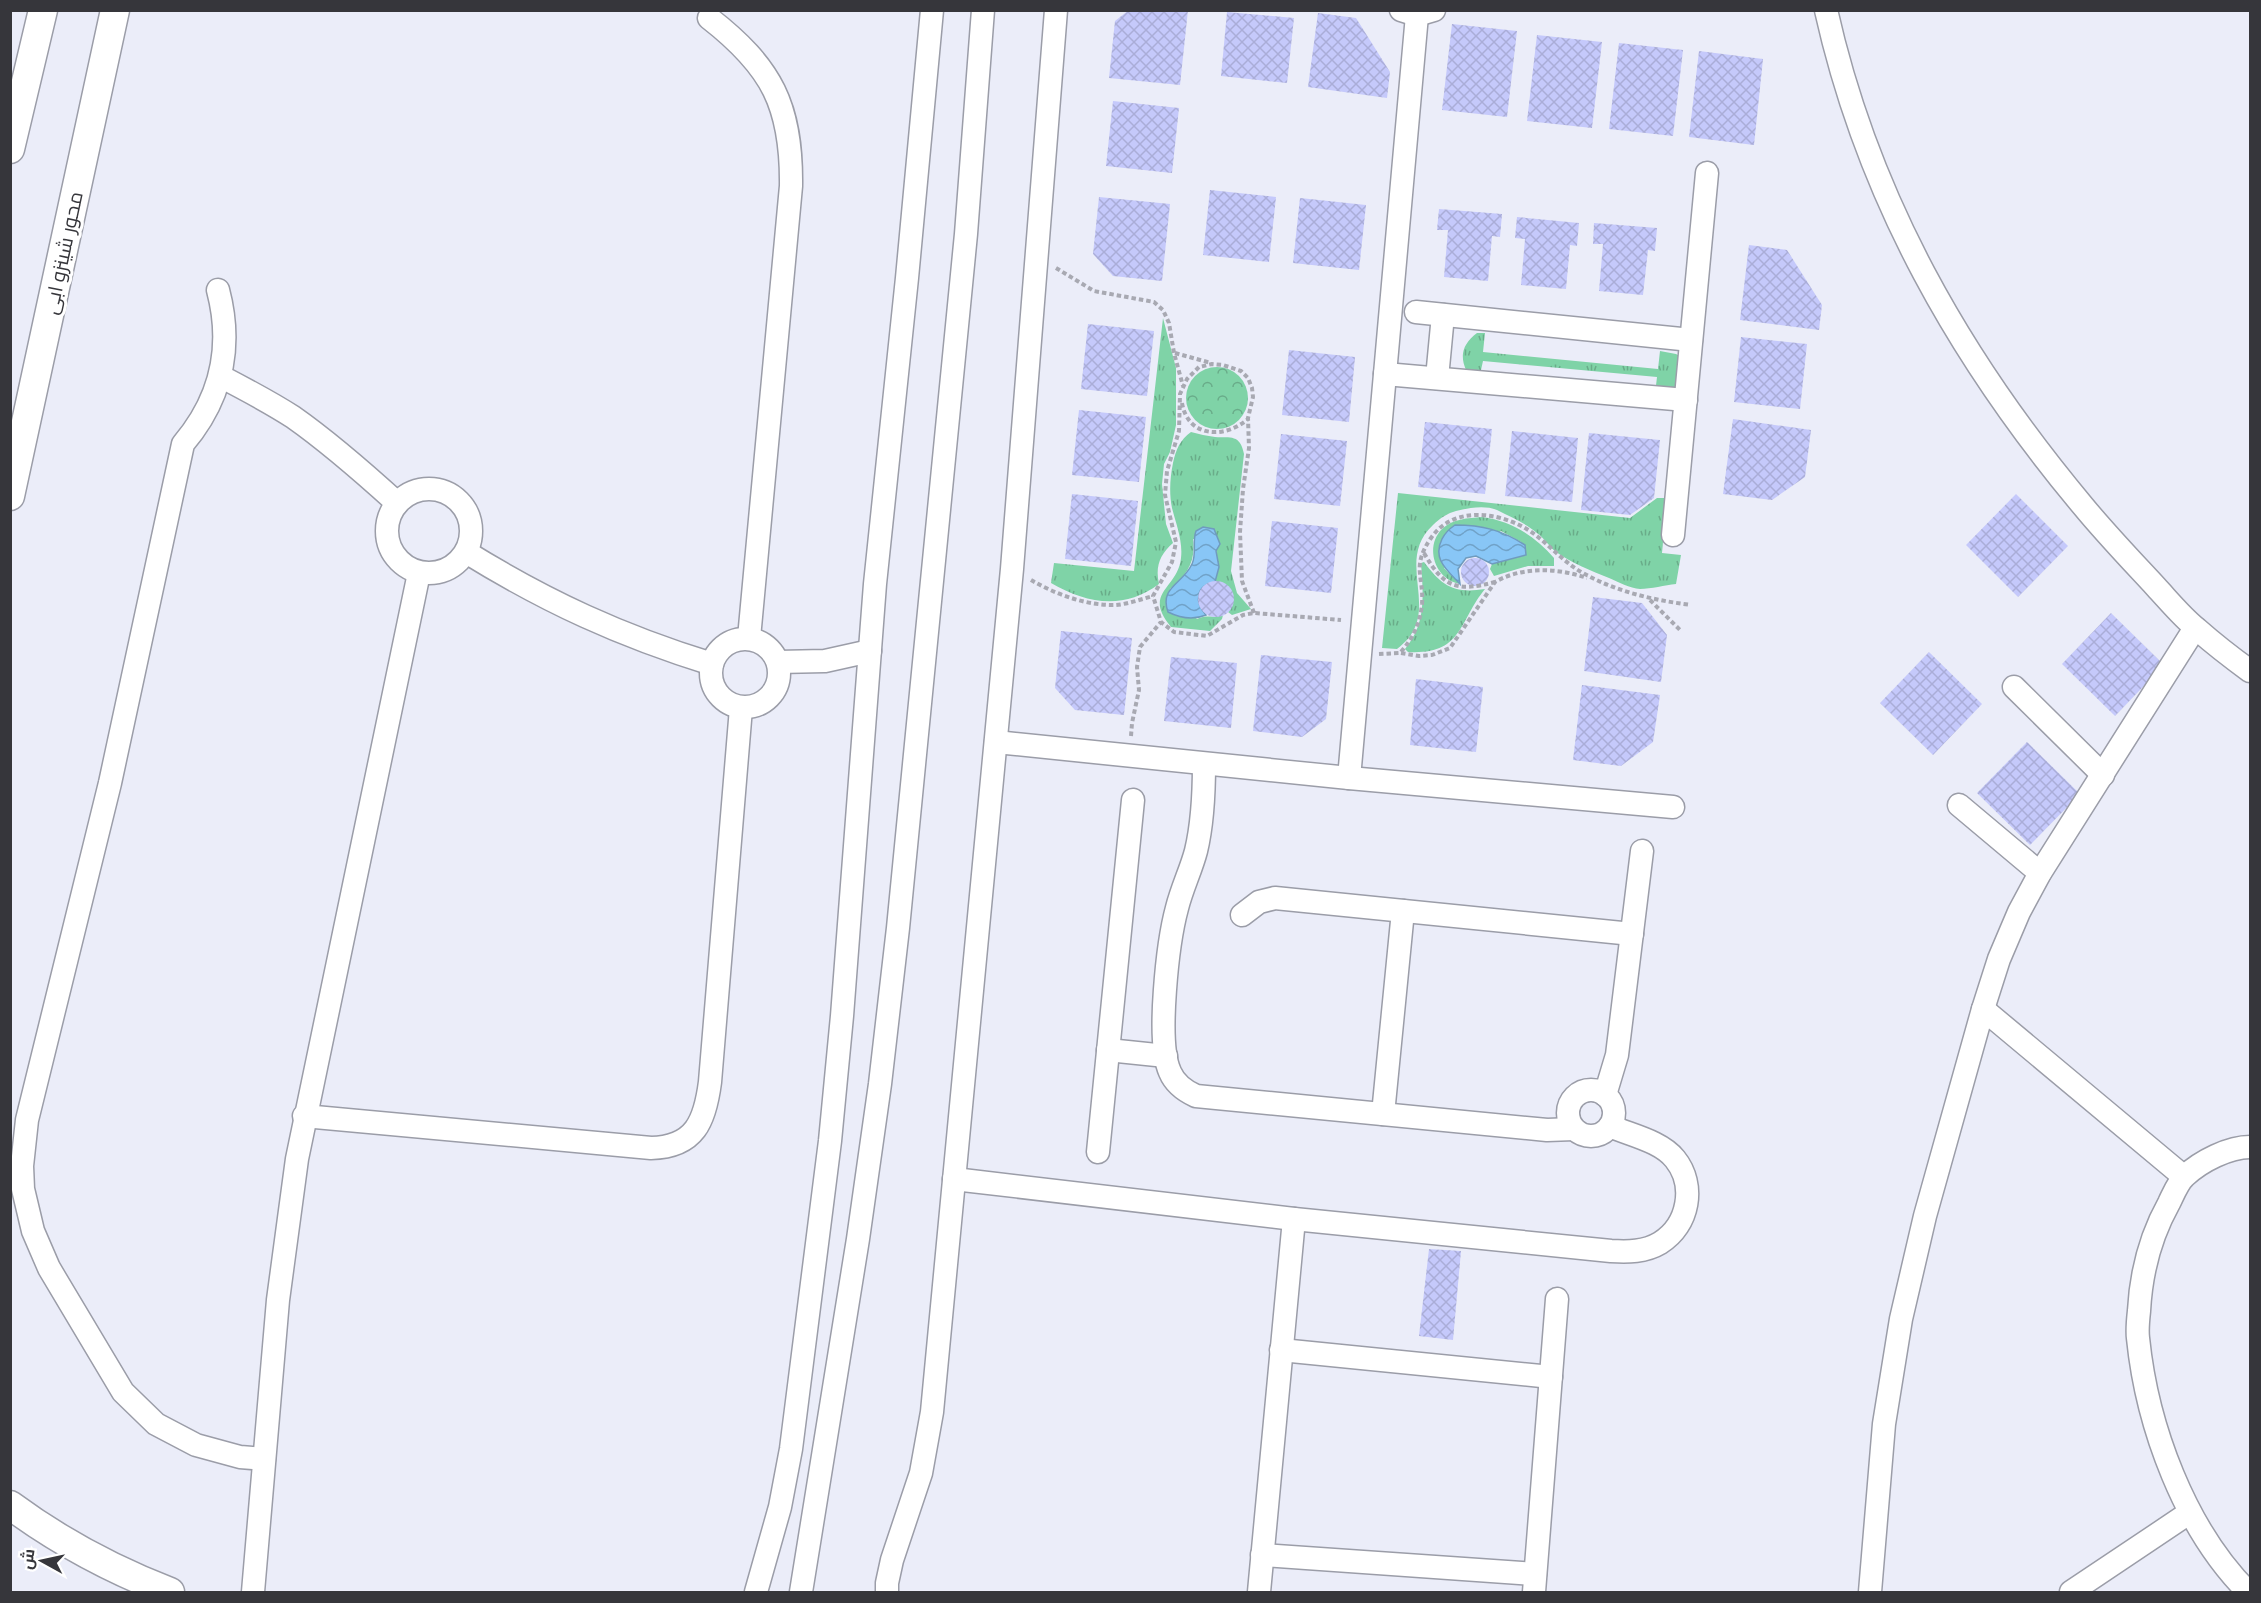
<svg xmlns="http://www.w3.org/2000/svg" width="2261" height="1603" font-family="'Public Sans',Cairo,sans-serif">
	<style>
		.grass { fill: url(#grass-tufts) }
		.park { fill: url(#park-crowns) }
		.water { fill: url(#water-waves); stroke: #6f9bbe; stroke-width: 1.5 }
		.building { fill: url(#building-cross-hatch) }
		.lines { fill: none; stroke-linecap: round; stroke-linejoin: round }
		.minor-casing { stroke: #9b9da8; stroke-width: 25 }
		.major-casing { stroke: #9b9da8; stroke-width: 31 }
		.path { stroke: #a8a9b2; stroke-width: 4; stroke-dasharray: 4.5 3; stroke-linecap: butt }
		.minor { stroke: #fff; stroke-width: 22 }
		.major { stroke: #fff; stroke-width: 28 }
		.labels { text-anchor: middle; stroke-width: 6; stroke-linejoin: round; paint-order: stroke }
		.street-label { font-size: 20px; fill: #36363b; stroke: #fff }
	</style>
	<defs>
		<pattern id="grass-tufts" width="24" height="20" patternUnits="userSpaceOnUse" patternTransform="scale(1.5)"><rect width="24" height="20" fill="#7fd3a7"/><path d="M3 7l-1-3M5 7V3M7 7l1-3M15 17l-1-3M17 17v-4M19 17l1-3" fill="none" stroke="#69ac89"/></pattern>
		<pattern id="park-crowns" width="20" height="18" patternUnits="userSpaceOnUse" patternTransform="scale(1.5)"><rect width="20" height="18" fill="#7fd3a7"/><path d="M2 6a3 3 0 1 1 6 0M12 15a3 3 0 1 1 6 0" fill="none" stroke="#69ac89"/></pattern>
		<pattern id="water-waves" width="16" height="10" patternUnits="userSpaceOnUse" patternTransform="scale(1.5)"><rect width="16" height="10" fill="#88c6f6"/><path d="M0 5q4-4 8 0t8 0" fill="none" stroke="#70a2c8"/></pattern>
		<pattern id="building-cross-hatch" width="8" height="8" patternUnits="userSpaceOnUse" patternTransform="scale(1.5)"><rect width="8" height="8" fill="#c5c9fb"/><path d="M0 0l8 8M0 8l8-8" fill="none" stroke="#aaadd8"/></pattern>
	</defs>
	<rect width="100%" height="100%" fill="#ebedf9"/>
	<g class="grass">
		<path d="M 1163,318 L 1176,368 L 1176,425 L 1170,452 L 1164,464 L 1162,484 L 1166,524 L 1173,543 C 1160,554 1155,567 1159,584 C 1124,610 1087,604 1051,583 L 1054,563 L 1134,571 Z"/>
		<path d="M 1477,333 L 1485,333 L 1483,352 L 1658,369 L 1660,351 L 1676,354 L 1683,358 L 1683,389 L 1655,394 L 1657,377 L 1483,361 L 1479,379 L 1466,370 C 1459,354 1464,343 1477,333 Z"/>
		<path d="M 1191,432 C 1199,434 1207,436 1215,437 C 1231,438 1240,434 1244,454 L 1231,571 L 1237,593 L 1251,609 L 1232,615 L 1228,612 C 1235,602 1234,594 1226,585 L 1215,582 L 1219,567 L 1216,551 L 1220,544 L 1193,539 C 1196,562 1187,575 1170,589 L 1197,619 C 1207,614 1214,619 1223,615 L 1222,619 L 1210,631 L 1171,627 C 1142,592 1178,589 1181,558 C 1183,541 1176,524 1172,508 C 1169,493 1170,478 1173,463 C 1176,449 1180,440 1191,432 Z"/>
		<path d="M 1398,493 L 1630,518 L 1657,498 L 1667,498 L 1662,553 L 1681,555 L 1676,584 C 1665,585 1651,589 1640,589 C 1630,588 1618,582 1609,578 C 1591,571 1572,563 1556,552 C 1549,546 1544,538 1537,533 C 1525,523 1511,517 1497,510 C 1484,505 1469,508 1456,511 C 1448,513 1440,518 1433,525 C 1392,563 1446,613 1397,649 L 1382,648 Z"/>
		<path d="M 1482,517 C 1512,521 1535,536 1554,558 L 1554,566 L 1528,566 L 1494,576 L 1490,569 L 1492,564 L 1526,555 L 1521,542 L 1501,531 L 1444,568 L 1460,584 C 1435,580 1424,547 1442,529 C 1452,519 1468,518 1482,517 Z"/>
		<path d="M 1424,562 C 1442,586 1454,594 1485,589 C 1458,622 1463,655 1408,652 L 1405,649 C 1427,623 1423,594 1421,563 Z"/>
	</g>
	<circle class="park" cx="1217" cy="398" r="31"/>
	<g class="water">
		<path d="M 1455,525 C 1482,525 1502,530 1525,545 L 1526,555 L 1492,564 L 1476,556 L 1466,558 L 1458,569 L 1460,584 C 1447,570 1432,559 1442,539 C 1445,533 1449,529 1455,525 Z"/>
		<path d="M 1203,527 L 1214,529 L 1220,544 L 1216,551 L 1219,567 L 1215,582 C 1196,585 1194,602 1206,615 C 1194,620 1180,618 1168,612 C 1159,587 1183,584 1192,564 C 1197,553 1192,542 1196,531 Z"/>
	</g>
	<g class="building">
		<path d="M 1129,10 L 1188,10 L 1180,85 L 1109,78 L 1115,21 Z"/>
		<path d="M 1227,12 L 1294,18 L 1287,83 L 1221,76 Z"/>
		<path d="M 1318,13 L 1356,18 L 1390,72 L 1387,98 L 1308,87 Z"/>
		<path d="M 1452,24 L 1517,31 L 1507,117 L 1442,110 Z"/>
		<path d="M 1537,35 L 1602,42 L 1592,128 L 1527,121 Z"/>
		<path d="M 1619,43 L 1683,50 L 1673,136 L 1609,129 Z"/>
		<path d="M 1699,51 L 1763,59 L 1754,145 L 1689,137 Z"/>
		<path d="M 1113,101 L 1179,108 L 1172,173 L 1106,166 Z"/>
		<path d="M 1210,190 L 1276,197 L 1269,262 L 1203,255 Z"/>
		<path d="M 1099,197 L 1170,204 L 1162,281 L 1113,276 L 1093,254 Z"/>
		<path d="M 1300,198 L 1366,205 L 1359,270 L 1293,263 Z"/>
		<path d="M 1439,209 L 1502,214 L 1500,237 L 1492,236 L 1488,281 L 1444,277 L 1448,230 L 1437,230 Z"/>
		<path d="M 1517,217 L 1579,223 L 1577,246 L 1570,245 L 1566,289 L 1521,285 L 1525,239 L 1515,238 Z"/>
		<path d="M 1594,223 L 1657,228 L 1655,251 L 1648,250 L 1643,295 L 1599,291 L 1603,244 L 1593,244 Z"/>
		<path d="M 1749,245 L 1787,250 L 1822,305 L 1819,330 L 1740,320 Z"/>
		<path d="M 1088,324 L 1154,331 L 1147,396 L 1081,389 Z"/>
		<path d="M 1741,337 L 1807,344 L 1800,409 L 1734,402 Z"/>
		<path d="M 1289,350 L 1355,357 L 1349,422 L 1282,415 Z"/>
		<path d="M 1079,410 L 1146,417 L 1139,482 L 1072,475 Z"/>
		<path d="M 1733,419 L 1811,430 L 1805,477 L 1772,500 L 1723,494 Z"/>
		<path d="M 1425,422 L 1492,429 L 1485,494 L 1418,487 Z"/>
		<path d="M 1512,431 L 1578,438 L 1572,502 L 1505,496 Z"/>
		<path d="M 1589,433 L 1660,440 L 1654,498 L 1630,515 L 1581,510 Z"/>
		<path d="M 1281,434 L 1347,441 L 1340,506 L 1274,499 Z"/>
		<path d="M 1072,494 L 1138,501 L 1131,566 L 1065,559 Z"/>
		<path d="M 2016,494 L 2068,546 L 2018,597 L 1966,545 Z"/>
		<path d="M 1272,521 L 1338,528 L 1331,593 L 1265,586 Z"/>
		<circle cx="1475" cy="572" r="14"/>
		<circle cx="1216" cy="599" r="18"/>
		<path d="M 1593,597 L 1642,603 L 1667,635 L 1661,682 L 1584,671 Z"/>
		<path d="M 2111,613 L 2164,665 L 2115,716 L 2062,664 Z"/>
		<path d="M 1061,631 L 1132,638 L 1124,715 L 1075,710 L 1055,688 Z"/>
		<path d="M 1929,652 L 1982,704 L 1933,755 L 1880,703 Z"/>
		<path d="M 1261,655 L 1332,662 L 1326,719 L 1302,737 L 1253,731 Z"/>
		<path d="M 1171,657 L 1237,663 L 1231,728 L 1164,721 Z"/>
		<path d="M 1416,679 L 1483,687 L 1476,752 L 1410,745 Z"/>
		<path d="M 1582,685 L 1660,695 L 1653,742 L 1621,766 L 1573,760 Z"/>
		<path d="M 2027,742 L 2080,794 L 2030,845 L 1977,793 Z"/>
		<path d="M 1429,1249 L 1461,1251 L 1453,1340 L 1419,1336 Z"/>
	</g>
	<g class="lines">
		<defs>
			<g id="minor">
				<path d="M 1401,10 L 1417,15 L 1434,10"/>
				<path d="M 1826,10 C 1868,198 1960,359 2083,506 C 2106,534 2131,560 2156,587 C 2169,601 2182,617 2197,629 C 2214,644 2232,658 2250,671"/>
				<path d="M 709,18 C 772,67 792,106 791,186 L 749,638"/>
				<path d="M 218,290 C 233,347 221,399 183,444 L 110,783 L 27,1120 L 22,1166 L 23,1189 L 33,1231 L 49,1268 L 123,1392 L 156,1424 L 196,1445 L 240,1457 L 264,1459"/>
				<path d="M 1416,312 L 1691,340"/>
				<path d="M 1385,374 L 1686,400"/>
				<path d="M 220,376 C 245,389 270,402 293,417 C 330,443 364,473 397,503"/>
				<path d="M 1437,378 L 1443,315"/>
				<circle cx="429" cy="531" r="42"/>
				<path d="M 1673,535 L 1707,173"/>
				<path d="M 466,552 C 547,602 621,636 712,664"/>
				<circle cx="745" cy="673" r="34"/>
				<path d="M 778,662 L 825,661 L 870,651"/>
				<path d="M 2014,687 L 2103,775"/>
				<path d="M 996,742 L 1349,778 L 1673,807"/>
				<path d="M 1204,764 C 1204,793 1203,822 1196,851 C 1191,870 1182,888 1177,908 C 1168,941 1156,1042 1170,1072 C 1175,1084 1185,1091 1196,1096 L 1547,1130 L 1574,1129"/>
				<path d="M 1349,778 L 1417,15"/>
				<path d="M 1959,805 L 2040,873"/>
				<path d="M 1242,915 L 1259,902 L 1275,898 L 1632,934"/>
				<path d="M 1983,1009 L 2183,1176"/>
				<path d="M 1108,1050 L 1166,1056"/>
				<circle cx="1591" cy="1113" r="23"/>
				<path d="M 1605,1095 L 1617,1055 L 1642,851"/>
				<path d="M 1383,1114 L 1403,911"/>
				<path d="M 304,1116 L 651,1148 C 695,1147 705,1121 710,1082 L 741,708"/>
				<path d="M 1098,1152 L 1133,800"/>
				<path d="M 954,1179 L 1294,1219 L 1611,1251 C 1628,1252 1645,1252 1660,1243 C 1689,1225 1696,1185 1675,1159 C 1661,1141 1630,1135 1610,1126"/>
				<path d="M 1281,1350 L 1551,1377"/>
				<path d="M 1262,1555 L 1535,1574"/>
				<path d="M 253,1592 L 278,1300 L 297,1159 L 419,573"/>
				<path d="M 756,1592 L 780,1507 L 791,1449 L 830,1141 L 842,1016 L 875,584 L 907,278 L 932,10"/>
				<path d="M 801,1592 L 858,1239 L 880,1084 L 898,928 L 966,234 L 983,10"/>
				<path d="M 887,1592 L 887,1583 L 892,1560 L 921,1473 L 932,1412 L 1012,569 L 1056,10"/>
				<path d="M 1259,1592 L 1294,1219"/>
				<path d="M 1534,1592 L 1557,1299"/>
				<path d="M 1870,1592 L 1884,1424 L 1901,1319 L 1925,1216 L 1983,1009 L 1999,959 L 2019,912 L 2040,873 L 2195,628"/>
				<path d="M 2071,1592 L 2189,1513"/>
				<path d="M 2248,1592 C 2185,1529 2147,1427 2138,1338 C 2137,1330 2138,1320 2139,1311 C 2141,1273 2150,1237 2169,1203 C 2173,1195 2178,1182 2185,1176 C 2201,1161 2229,1147 2250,1147"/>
			</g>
			<g id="major">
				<path d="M 10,149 L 43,10"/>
				<path d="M 10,496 L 115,10"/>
				<path d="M 10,1505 C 60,1542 113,1570 170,1592"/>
			</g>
		</defs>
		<use href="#minor" class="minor-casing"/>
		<use href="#major" class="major-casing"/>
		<g class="path">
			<path d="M 1056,268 L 1094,291 L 1154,302 L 1163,310 L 1169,323 L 1174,353 L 1183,386"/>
			<path d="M 1175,353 L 1211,363"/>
			<path d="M 1182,403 C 1188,438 1225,439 1248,419"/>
			<path d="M 1424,553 C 1444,588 1457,592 1495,582"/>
			<path d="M 1031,580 C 1055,594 1087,606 1116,605 C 1128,604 1142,599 1153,596"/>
			<path d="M 1650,600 L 1681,631"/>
			<path d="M 1254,613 L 1242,581 L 1240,532 L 1243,489 L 1249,448 L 1248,418 L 1253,397 L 1252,388 L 1248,378 L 1241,371 L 1223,365 L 1212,364 L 1199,367 L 1187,379 L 1180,394 L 1179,431 L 1167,471 L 1165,495 L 1176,542 L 1172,562 L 1153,596 L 1161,622 L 1174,632 L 1207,636 L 1243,615 L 1254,613 L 1341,620"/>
			<path d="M 1401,653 L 1419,656 L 1432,655 L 1450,648 L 1495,582 C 1523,566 1558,568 1587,578"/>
			<path d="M 1379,654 L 1400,653 C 1413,638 1420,624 1422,604 C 1424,576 1411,567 1431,538 C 1452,507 1495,511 1525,528 C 1546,540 1561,561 1583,573 C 1617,592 1653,600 1691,605"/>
			<path d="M 1131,736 L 1132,723 L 1139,690 L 1137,667 L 1140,647 L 1161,622"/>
		</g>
		<use href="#minor" class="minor"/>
		<use href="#major" class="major"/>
	</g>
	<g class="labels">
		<g class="street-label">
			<text transform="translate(63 253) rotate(-78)" y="7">محور شينزو ابى</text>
		</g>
	</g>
	<rect width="2261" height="1603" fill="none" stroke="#36363b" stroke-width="24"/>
	<g transform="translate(42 1561) rotate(278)" stroke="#ffffff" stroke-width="4.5" paint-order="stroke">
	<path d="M0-4.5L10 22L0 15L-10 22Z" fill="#36363b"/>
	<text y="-9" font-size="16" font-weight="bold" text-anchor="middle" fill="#36363b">ش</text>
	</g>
</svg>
